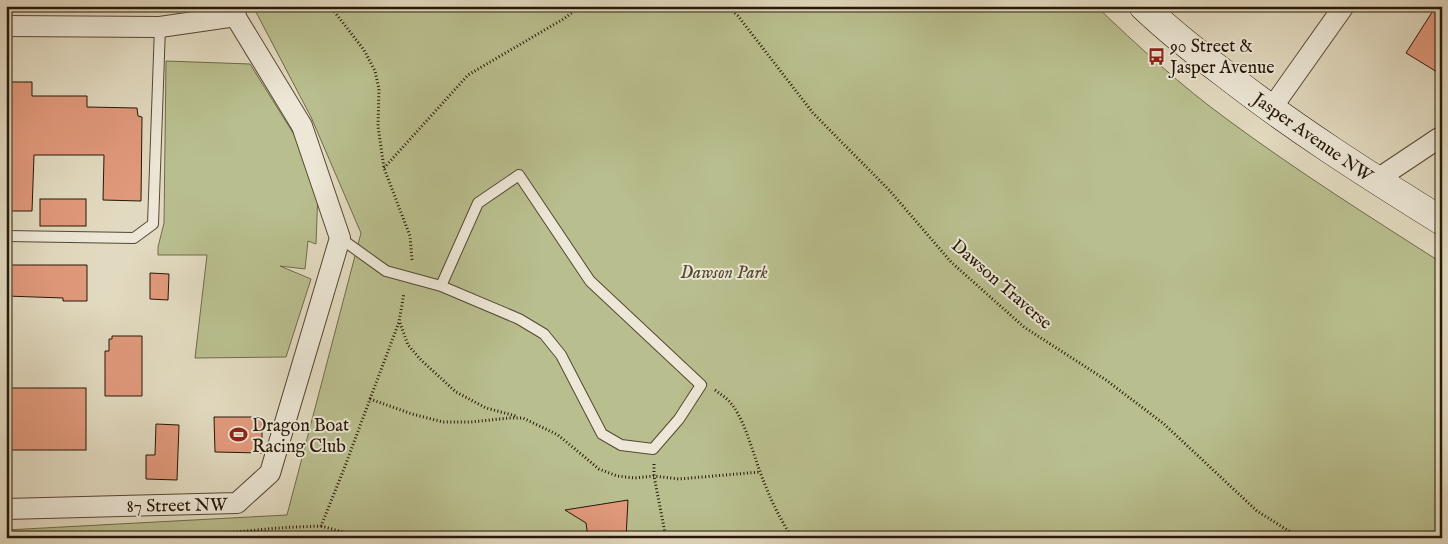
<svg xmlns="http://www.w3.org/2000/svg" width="1448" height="544" font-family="'IM FELL English',serif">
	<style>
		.green { fill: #b9be8e; stroke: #706b4a }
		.building { fill: #e1997c; stroke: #271806 }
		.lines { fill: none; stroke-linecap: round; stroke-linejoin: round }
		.lane-casing { stroke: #564834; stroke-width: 12 }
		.street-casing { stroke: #564834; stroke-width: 22 }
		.secondary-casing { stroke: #271806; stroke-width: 29 }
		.path { stroke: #271806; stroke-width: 3; stroke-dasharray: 1 2.5; stroke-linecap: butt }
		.lane { stroke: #ece7d6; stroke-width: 10 }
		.street { stroke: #ece7d6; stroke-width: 20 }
		.secondary { stroke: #ece7d6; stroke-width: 28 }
		.labels { text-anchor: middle; stroke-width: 4; stroke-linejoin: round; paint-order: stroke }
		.poi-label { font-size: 18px; fill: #271806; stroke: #ece7d6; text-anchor: start }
		.street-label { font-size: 18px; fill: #271806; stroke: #ece7d6 }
		.park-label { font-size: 18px; font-style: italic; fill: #534a2f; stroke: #ece7d6 }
	</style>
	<rect width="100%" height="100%" fill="#e2dac0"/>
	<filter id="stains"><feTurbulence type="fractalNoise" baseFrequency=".004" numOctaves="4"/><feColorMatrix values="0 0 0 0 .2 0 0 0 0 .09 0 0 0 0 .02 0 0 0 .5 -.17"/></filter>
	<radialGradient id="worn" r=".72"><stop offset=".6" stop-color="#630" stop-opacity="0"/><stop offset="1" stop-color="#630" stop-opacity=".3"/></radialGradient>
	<g class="green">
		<path d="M 251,6 L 1096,6 C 1138,46 1181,86 1228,120 C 1297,171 1370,217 1442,263 L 1442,538 L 6,538 L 6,530 L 287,515 L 361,233 L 311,117 L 257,14 Z"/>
		<path d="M 166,61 L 250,64 L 308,157 L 318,191 L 316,244 L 308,241 L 305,269 L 280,266 L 311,279 L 286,357 L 195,358 L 207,255 L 158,255 L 158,247 L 164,223 Z"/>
	</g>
	<g class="building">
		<path d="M 1436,6 L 1442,6 L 1442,75 L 1406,53 Z"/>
		<path d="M 10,82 L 32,82 L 32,96 L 87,96 L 87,107 L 137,108 L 138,116 L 142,117 L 141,201 L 103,200 L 104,155 L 34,155 L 32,211 L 8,211 L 9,154 L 6,154 L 6,111 L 10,111 Z"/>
		<rect x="40" y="199" width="46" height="27"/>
		<path d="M 6,265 L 87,265 L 87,301 L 63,301 L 63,298 L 6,296 Z"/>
		<path d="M 150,273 L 169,274 L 168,300 L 150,299 Z"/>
		<path d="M 112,336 L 142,336 L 142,396 L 105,396 L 105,351 L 109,351 L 109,339 L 112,339 Z"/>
		<rect x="6" y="388" width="80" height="62"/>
		<path d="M 214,417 L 262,417 L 262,453 L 215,452 Z"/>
		<path d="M 156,424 L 179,425 L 177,480 L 146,479 L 146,455 L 155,455 Z"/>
		<path d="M 628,500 L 626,538 L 588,538 L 586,523 L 565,510 Z"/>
	</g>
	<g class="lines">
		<defs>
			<g id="lane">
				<path d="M 6,236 L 134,238 L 153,224 L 160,27"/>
				<path d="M 340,238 L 386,271 L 441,286 L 519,319 L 544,334 L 561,355 L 602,434 L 621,445 L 653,449 L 679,419 L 701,385 L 590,281 L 519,175 L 478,203 L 441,286"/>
			</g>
			<g id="street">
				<path d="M 6,26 L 160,27 L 236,16"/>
				<path d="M 1271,109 L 1344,6"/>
				<path d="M 1376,180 L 1439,138"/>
				<path d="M 6,509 L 237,503 L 270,473 L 340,238 L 302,126 L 229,6"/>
			</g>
			<path id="secondary" d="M 1143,6 C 1169,31 1197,53 1225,74 C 1294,128 1368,175 1442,221"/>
		</defs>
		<use href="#lane" class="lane-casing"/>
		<use href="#street" class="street-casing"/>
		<use href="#secondary" class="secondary-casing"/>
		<g class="path">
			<path d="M 330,6 L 364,50 L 375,71 L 379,89 L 378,126 L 384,168 L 410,236 L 412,260"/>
			<path d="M 727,6 L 738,16 L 813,113 L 890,191 L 951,262 L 1024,327 L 1106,380 L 1164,424 L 1257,511 L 1300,538"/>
			<path d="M 384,168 L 468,75 L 565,18 L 580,6"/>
			<path d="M 400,323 L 408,345 L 421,360 L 456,392 L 486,408 L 516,416"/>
			<path d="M 715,390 C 722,395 728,399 733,406 C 746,423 755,461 764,482 C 771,501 781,520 792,538"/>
			<path d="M 370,399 L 399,322 L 404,293"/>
			<path d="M 654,464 L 654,476 L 666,538"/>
			<path d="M 321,526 L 343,532 L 351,538"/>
			<path d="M 153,538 C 191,536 229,533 267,529 C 285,527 303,527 321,526 L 344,469 L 370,399 L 412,414 L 443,422 L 471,422 L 509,418 L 523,418 L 558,435 L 599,469 L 617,476 L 635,478 L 654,476 L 679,479 L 760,472"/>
		</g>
		<use href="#lane" class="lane"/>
		<use href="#street" class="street"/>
		<use href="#secondary" class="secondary"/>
	</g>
	<defs>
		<symbol id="bus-bare" viewBox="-9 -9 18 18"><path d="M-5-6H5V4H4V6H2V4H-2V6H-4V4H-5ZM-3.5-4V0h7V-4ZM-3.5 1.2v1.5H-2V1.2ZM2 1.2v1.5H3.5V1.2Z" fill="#8f2418" stroke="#ece7d6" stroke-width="2.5" paint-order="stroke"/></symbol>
		<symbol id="stadium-bare" viewBox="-9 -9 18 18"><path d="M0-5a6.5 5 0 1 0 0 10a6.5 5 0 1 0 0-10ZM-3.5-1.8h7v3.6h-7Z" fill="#8f2418" stroke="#ece7d6" stroke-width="2.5" paint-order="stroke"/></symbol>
	</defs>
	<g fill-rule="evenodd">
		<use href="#bus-bare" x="1144" y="44" width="25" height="25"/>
		<use href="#stadium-bare" x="226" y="422" width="25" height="25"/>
	</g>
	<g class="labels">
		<g class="poi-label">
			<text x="1170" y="52">90 Street &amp;<tspan x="1170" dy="21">Jasper Avenue</tspan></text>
			<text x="252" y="431">Dragon Boat<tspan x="252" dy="21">Racing Club</tspan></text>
		</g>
		<g class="street-label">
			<text transform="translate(1313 137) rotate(35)" y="6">Jasper Avenue NW</text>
			<text transform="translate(1002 284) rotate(41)" y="6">Dawson Traverse</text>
			<text transform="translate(177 505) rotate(-1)" y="6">87 Street NW</text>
		</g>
		<g class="park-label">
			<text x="724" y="278">Dawson Park</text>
		</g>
	</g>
	<rect width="1448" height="544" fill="none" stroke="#e2dac0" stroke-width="25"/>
	<rect x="8" y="8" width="1433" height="529" fill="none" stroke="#271806" stroke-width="2.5"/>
	<rect x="12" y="12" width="1423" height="519" fill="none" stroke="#271806"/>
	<rect width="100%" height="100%" filter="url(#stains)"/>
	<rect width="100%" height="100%" fill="url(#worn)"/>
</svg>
